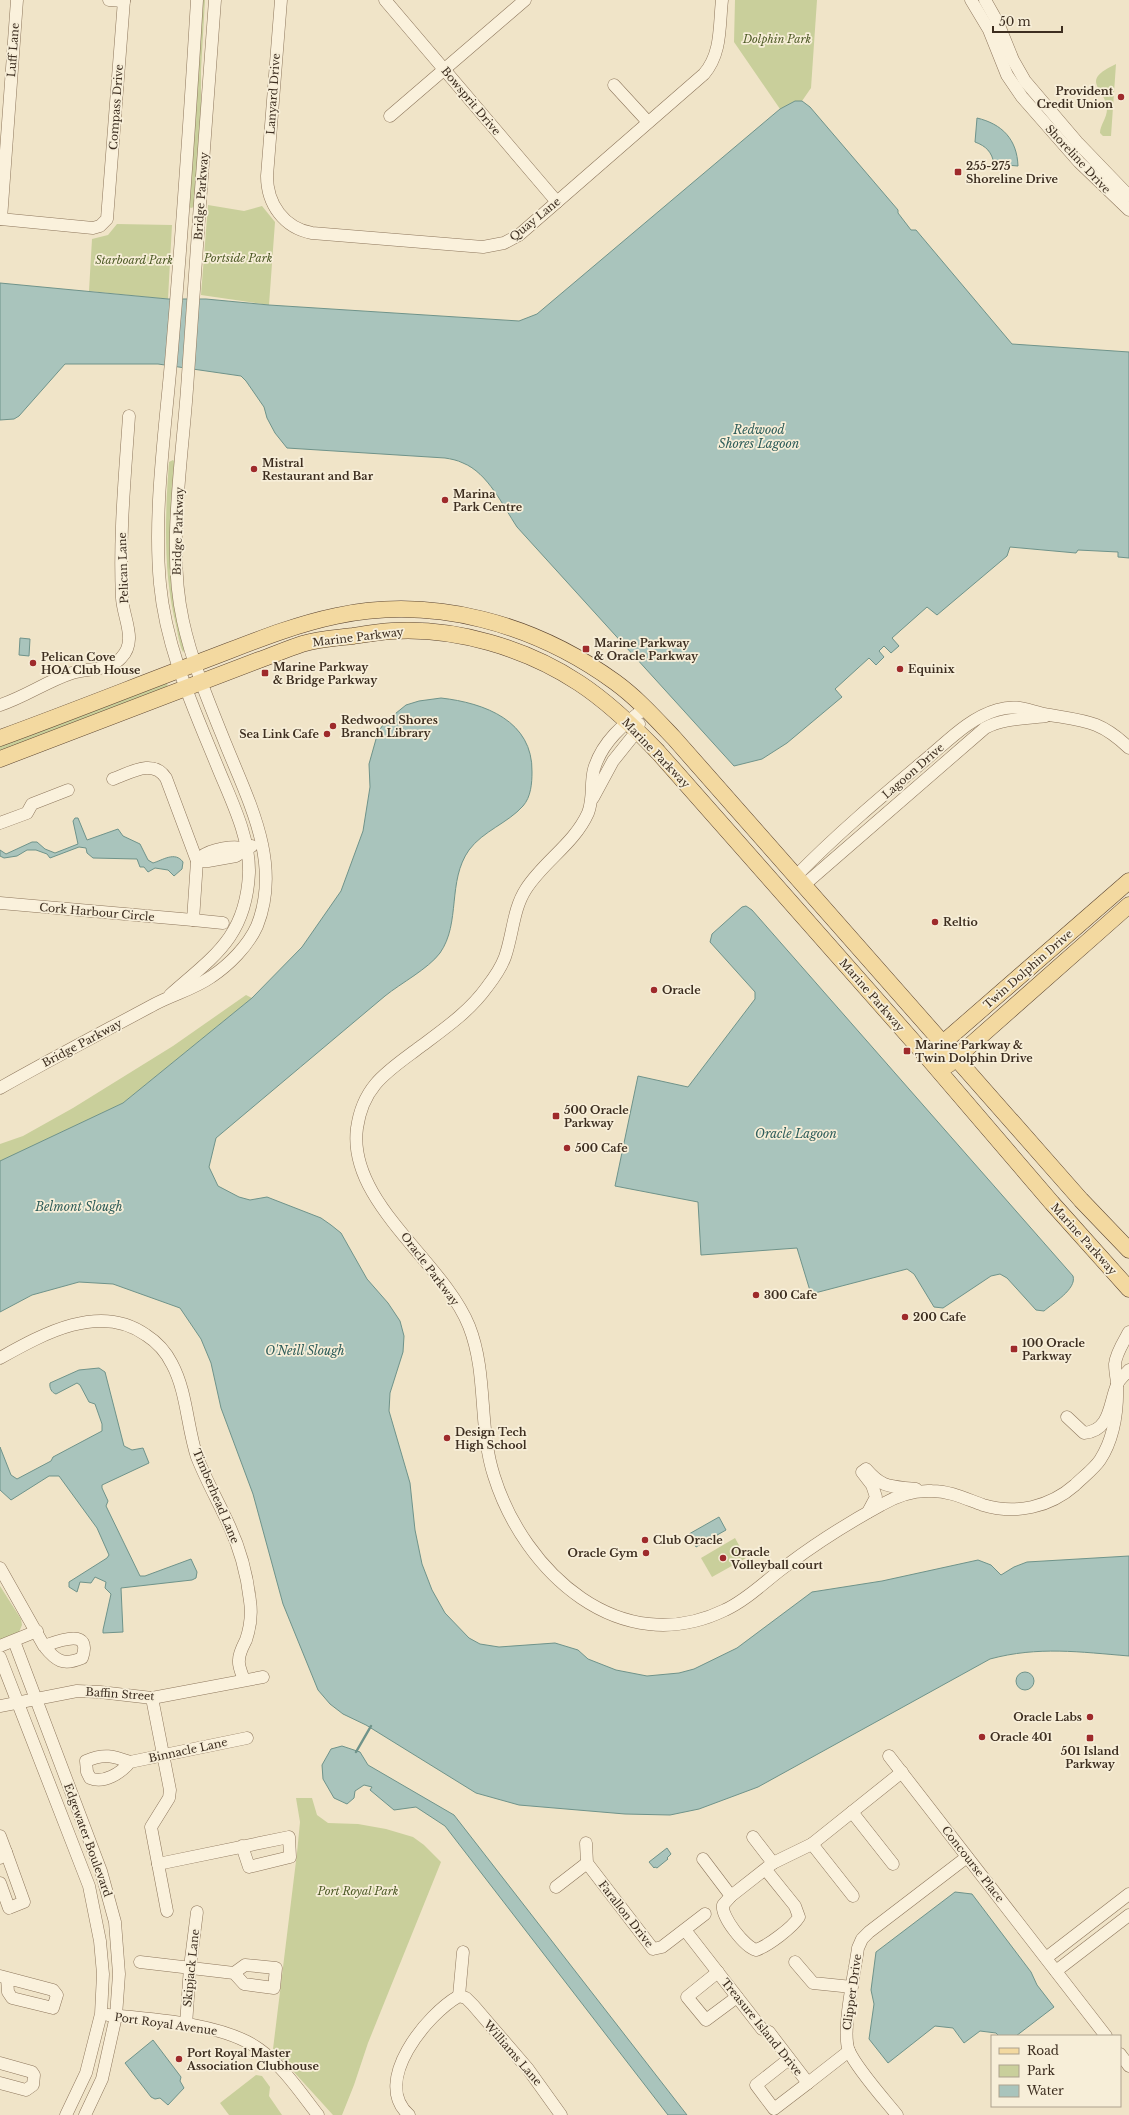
<svg xmlns="http://www.w3.org/2000/svg" width="1129" height="2115" font-family="'Libre Baskerville',serif">
	<style>
		.green { fill: #c9cf9b }
		.water { fill: #a9c4bc; stroke: #6f938a }
		.lines { fill: none; stroke-linecap: round; stroke-linejoin: round }
		.stream { stroke: #6f938a; stroke-width: 2.5 }
		.minor-casing { stroke: #8d765c; stroke-width: 13 }
		.major-casing { stroke: #5b4430; stroke-width: 17 }
		.minor { stroke: #faf1dc; stroke-width: 12 }
		.major { stroke: #f3d9a0; stroke-width: 16 }
		.poi-dot { fill: #9e2a2b; stroke: #f7eed8; stroke-width: 1.5 }
		.labels { text-anchor: middle; stroke-width: 3.5; stroke-linejoin: round; paint-order: stroke }
		.park-label { font-size: 11px; font-style: italic; fill: #4d5a26; stroke: #f7eed8 }
		.street-label { font-size: 11px; fill: #3d2e20; stroke: #f7eed8 }
		.poi-label { font-size: 11px; font-weight: bold; fill: #3d2e20; stroke: #f7eed8; text-anchor: start }
		.water-label { font-size: 12px; font-style: italic; fill: #2f5d5a; stroke: #f7eed8 }
	</style>
	<rect width="100%" height="100%" fill="#f0e4c8"/>
	<g class="green">
		<path d="M 203,0 L 205,0 L 201,70 L 201,113 L 194,207 L 191,208 L 188,206 Z"/>
		<path d="M 735,0 L 817,0 L 811,88 L 802,101 L 795,101 L 780,109 L 734,42 Z"/>
		<path d="M 1116,64 L 1111,136 L 1103,136 L 1100,133 C 1100,125 1107,118 1107,109 C 1106,87 1078,82 1116,64 Z"/>
		<path d="M 208,205 L 244,211 L 262,206 L 275,222 L 269,305 L 201,295 Z"/>
		<path d="M 117,224 L 172,225 L 168,299 L 89,291 L 92,239 L 108,235 Z"/>
		<path d="M 173,460 L 175,462 L 171,580 L 185,650 L 183,652 C 179,644 178,634 176,625 C 163,573 165,515 169,462 Z"/>
		<path d="M 167,683 L 168,687 L 0,753 L 0,745 Z"/>
		<path d="M 246,995 L 252,998 L 123,1103 L 0,1162 L 0,1144 L 23,1136 L 73,1108 L 173,1046 Z"/>
		<path d="M 735,1538 L 746,1558 L 712,1577 L 701,1558 Z"/>
		<path d="M 0,1586 L 21,1619 L 22,1625 L 19,1632 L 0,1640 Z"/>
		<path d="M 296,1798 L 312,1798 L 317,1815 L 328,1823 L 358,1824 L 386,1829 L 413,1837 L 424,1845 L 441,1862 L 368,2043 L 354,2085 L 342,2115 L 333,2115 L 273,2049 L 297,1853 L 300,1822 Z"/>
		<path d="M 256,2075 L 262,2076 L 270,2087 L 269,2096 L 282,2115 L 229,2115 L 220,2103 Z"/>
	</g>
	<g class="water">
		<path d="M 795,101 L 802,101 L 810,107 L 898,210 L 898,213 L 911,230 L 916,230 L 1012,344 L 1129,352 L 1129,558 L 1118,557 L 1118,552 L 1078,550 L 1076,553 L 1010,547 L 1007,556 L 937,615 L 927,607 L 892,638 L 899,646 L 891,653 L 884,646 L 879,651 L 884,657 L 876,665 L 869,658 L 835,689 L 842,697 L 787,743 L 762,759 L 734,766 L 517,527 C 503,506 488,473 463,463 C 457,460 451,459 445,458 L 287,448 L 275,433 L 267,418 L 264,407 L 246,381 L 241,376 L 158,364 L 65,364 L 19,416 L 14,419 L 0,420 L 0,283 L 168,299 L 206,299 L 269,305 L 519,321 L 537,314 L 780,109 Z"/>
		<path d="M 977,118 C 1002,124 1017,139 1018,166 L 994,164 C 992,152 986,146 975,142 Z"/>
		<path d="M 20,638 L 30,639 L 29,656 L 19,655 Z"/>
		<path d="M 441,698 C 485,703 533,721 532,772 C 532,783 531,797 523,806 C 508,823 483,831 469,850 C 447,881 461,923 440,953 C 428,969 401,983 385,996 C 329,1043 272,1091 216,1138 L 209,1167 L 218,1186 L 239,1197 L 250,1200 L 267,1197 L 321,1218 L 331,1225 L 341,1233 L 367,1279 L 388,1303 L 400,1321 L 404,1336 L 403,1352 L 390,1393 L 389,1411 L 410,1483 L 415,1530 L 422,1564 L 432,1590 L 445,1613 L 469,1638 L 480,1644 L 499,1647 L 555,1643 L 578,1650 L 588,1659 L 616,1670 L 647,1676 L 679,1673 L 694,1669 L 737,1648 L 812,1592 L 882,1581 L 978,1560 L 991,1565 L 1001,1575 L 1014,1567 L 1027,1562 L 1129,1556 L 1129,1656 C 1080,1652 1038,1646 990,1659 L 758,1787 L 699,1809 L 670,1815 L 625,1814 L 519,1805 L 476,1793 L 366,1725 L 343,1714 L 330,1704 L 318,1690 L 283,1604 L 253,1494 L 221,1408 L 211,1363 L 201,1339 L 180,1308 L 113,1284 L 79,1282 L 32,1295 L 0,1312 L 0,1161 L 123,1103 L 252,998 L 302,947 L 341,891 L 363,831 L 370,787 L 369,764 L 378,732 L 385,722 L 406,705 L 419,701 Z"/>
		<path d="M 75,818 L 78,818 L 87,840 L 118,829 L 123,836 L 140,844 L 148,860 L 153,863 C 163,860 175,851 183,862 L 182,869 L 174,876 L 168,870 L 155,868 L 148,872 L 144,867 L 140,867 L 137,859 L 93,858 L 87,853 L 86,848 L 79,847 L 50,858 L 47,854 L 36,850 L 27,850 L 17,856 L 4,858 L 0,856 L 0,850 L 6,854 L 32,842 L 37,842 L 45,849 L 55,853 L 78,844 L 73,821 Z"/>
		<path d="M 746,906 L 752,910 L 1073,1276 C 1077,1289 1053,1303 1044,1311 L 1036,1310 L 1007,1278 L 1000,1274 L 991,1276 L 943,1308 L 934,1307 L 914,1274 L 907,1269 L 811,1294 L 797,1248 L 701,1255 L 698,1202 L 615,1186 L 638,1076 L 688,1087 L 755,999 L 755,992 L 710,942 L 712,934 L 742,907 Z"/>
		<path d="M 99,1368 L 105,1372 L 124,1446 L 132,1450 L 143,1448 L 149,1463 L 102,1485 L 102,1488 L 108,1501 L 106,1506 L 140,1576 L 145,1576 L 191,1559 L 197,1572 L 196,1578 L 192,1580 L 121,1588 L 123,1632 L 103,1633 L 103,1630 L 111,1594 L 105,1588 L 106,1582 L 95,1577 L 91,1583 L 80,1582 L 77,1592 L 69,1587 L 69,1582 L 107,1558 L 109,1555 L 97,1528 L 59,1476 L 49,1476 L 11,1500 L 0,1490 L 0,1447 L 11,1475 L 17,1479 L 51,1461 L 53,1457 L 102,1431 L 102,1424 L 95,1404 L 89,1402 L 80,1385 L 77,1383 L 56,1394 C 52,1393 49,1388 50,1383 L 79,1370 Z"/>
		<path d="M 719,1517 L 726,1530 L 696,1547 L 689,1534 Z"/>
		<circle cx="1025" cy="1681" r="9"/>
		<path d="M 342,1746 L 360,1752 L 368,1765 L 454,1815 L 687,2115 L 668,2115 L 445,1826 L 416,1807 L 394,1810 L 370,1790 L 372,1787 L 364,1785 L 355,1791 L 354,1798 L 347,1804 L 334,1798 L 323,1779 L 322,1765 L 331,1749 Z"/>
		<path d="M 667,1848 L 671,1854 L 667,1858 L 668,1859 L 657,1868 L 655,1867 L 654,1868 L 649,1862 Z"/>
		<path d="M 955,1892 L 972,1894 L 1031,1972 L 1037,1985 L 1054,2007 L 1016,2036 L 999,2036 L 996,2033 L 980,2031 L 964,2043 L 953,2028 L 935,2026 L 888,2063 L 869,2039 L 874,2004 L 871,1990 L 876,1952 Z"/>
		<path d="M 153,2040 L 181,2077 L 180,2081 L 184,2088 L 168,2105 L 160,2098 L 155,2099 L 151,2097 L 125,2063 Z"/>
	</g>
	<g class="lines">
		<path class="stream" d="M 356,1752 L 371,1726"/>
		<defs>
			<g id="minor">
				<path d="M 109,0 L 124,1"/>
				<path d="M 281,0 L 267,176 C 267,204 284,228 312,233 L 483,247 L 504,243 L 519,235 L 704,74 C 722,53 719,26 722,0"/>
				<path d="M 385,0 L 557,202"/>
				<path d="M 971,0 L 989,30 L 1007,75 L 1022,97 L 1079,162 L 1129,210"/>
				<path d="M 985,0 L 998,23 L 1013,60 L 1025,81 L 1077,142 L 1129,196"/>
				<path d="M 614,85 L 648,122"/>
				<path d="M 390,116 L 525,0"/>
				<path d="M 0,219 L 93,228 L 100,226 L 107,219 L 124,0"/>
				<path d="M 1,219 L 17,0"/>
				<path d="M 0,705 C 25,697 47,681 72,673 C 87,668 109,671 121,658 C 138,641 123,618 122,598 C 119,537 125,476 129,416"/>
				<path d="M 646,708 C 624,723 602,742 594,769 C 590,783 594,798 588,813 C 574,844 544,861 526,889 C 513,909 513,934 505,957 C 501,968 494,978 487,987 C 469,1012 444,1029 420,1047 C 388,1071 363,1085 357,1128 C 347,1202 443,1261 469,1326 C 488,1374 478,1427 494,1476 C 524,1572 620,1661 725,1610 C 749,1599 768,1578 790,1563 C 818,1542 850,1522 881,1505 C 896,1496 914,1490 932,1491 C 950,1491 966,1499 983,1505 C 1016,1515 1050,1507 1075,1485 C 1083,1477 1094,1469 1100,1460 C 1115,1437 1118,1408 1117,1382 C 1116,1376 1115,1370 1115,1364 C 1116,1353 1124,1341 1129,1332"/>
				<path d="M 593,798 L 613,761 L 637,731 L 639,724"/>
				<path d="M 0,823 L 27,813 L 32,804 L 68,790"/>
				<path d="M 201,857 C 211,849 234,845 246,849"/>
				<path d="M 197,861 L 208,861 L 236,856 L 252,846"/>
				<path d="M 796,876 C 836,835 881,797 925,760 C 947,742 969,718 997,710 C 1020,703 1029,712 1050,715 C 1086,721 1101,721 1129,748"/>
				<path d="M 804,885 L 985,728 C 1004,718 1025,719 1046,716"/>
				<path d="M 0,903 L 193,920 L 197,861 L 166,778 C 153,758 130,773 113,779"/>
				<path d="M 193,920 L 223,923"/>
				<path d="M 170,995 C 214,956 246,937 249,873 C 250,837 231,800 218,768 C 194,709 166,649 160,584 C 153,510 166,425 172,350 C 182,233 190,117 197,0"/>
				<path d="M 0,1088 C 51,1059 103,1032 155,1004 C 174,994 194,989 211,977 C 229,965 248,946 257,926 C 282,864 249,802 226,745 C 210,705 192,663 183,621 C 167,550 182,461 187,389 C 196,259 205,130 215,0"/>
				<path d="M 0,1358 C 43,1334 100,1302 146,1335 C 157,1342 166,1352 172,1364 C 187,1392 187,1427 197,1457 C 206,1480 218,1501 228,1523 C 240,1548 247,1574 250,1601 C 252,1614 250,1628 246,1640 C 243,1646 239,1653 239,1660 C 238,1666 242,1674 244,1680"/>
				<path d="M 1067,1417 L 1084,1433 C 1111,1431 1109,1403 1117,1385 C 1119,1379 1125,1375 1129,1370"/>
				<path d="M 868,1512 L 876,1497 L 872,1485 L 862,1472 L 866,1469 C 883,1489 891,1486 916,1489"/>
				<path d="M 0,1568 L 44,1646 C 56,1661 63,1666 82,1658 C 93,1627 58,1641 44,1646"/>
				<path d="M 14,1641 L 101,1871 L 115,1922 L 119,1974 L 116,2016 L 102,2079 L 85,2115"/>
				<path d="M 0,1646 L 37,1631"/>
				<path d="M 0,1657 L 89,1886 L 100,1941 L 103,1974 L 101,2014 L 86,2073 L 66,2115"/>
				<path d="M 152,1698 L 170,1790 L 169,1798 L 151,1827 L 167,1911"/>
				<path d="M 0,1706 L 77,1691 L 100,1692 L 152,1698 L 263,1677"/>
				<path d="M 889,1756 L 1106,2036"/>
				<path d="M 130,1762 C 113,1756 104,1753 86,1761 L 87,1772 L 90,1778 C 104,1784 121,1773 130,1762 L 247,1738"/>
				<path d="M 852,1812 L 893,1864"/>
				<path d="M 0,1836 L 6,1852 L 0,1858"/>
				<path d="M 753,1837 L 773,1863"/>
				<path d="M 586,1843 L 587,1863 L 653,1949 L 662,1947 L 705,1914"/>
				<path d="M 812,1844 L 853,1896"/>
				<path d="M 703,1859 L 731,1896"/>
				<path d="M 158,1864 L 289,1837 L 290,1857 L 249,1867 L 242,1846"/>
				<path d="M 766,1870 L 795,1906 L 799,1917 C 793,1927 768,1946 756,1950 C 745,1947 721,1917 723,1905 L 731,1896 L 773,1863 L 812,1844 L 902,1772"/>
				<path d="M 0,1883 L 9,1908 L 24,1902 L 6,1852"/>
				<path d="M 556,1887 L 587,1863"/>
				<path d="M 685,1930 L 762,2029 L 769,2032 L 808,2083 L 849,2051"/>
				<path d="M 1046,1958 L 1129,1894"/>
				<path d="M 140,1962 L 234,1973 L 244,1984 L 274,1988 L 276,1968 L 245,1965 L 234,1973"/>
				<path d="M 795,1962 L 813,1983 L 852,1987"/>
				<path d="M 1056,1971 L 1129,1915"/>
				<path d="M 718,1972 L 687,1997 L 706,2020 L 737,1997"/>
				<path d="M 0,1976 L 53,1990 L 57,1995 L 53,2008 L 12,1998 L 8,1992 L 7,1978"/>
				<path d="M 459,1996 L 463,1952"/>
				<path d="M 108,2015 C 152,2019 223,2023 259,2049 C 283,2066 300,2092 318,2115"/>
				<path d="M 186,2025 L 190,1967 L 197,1912"/>
				<path d="M 1120,2054 L 1129,2066"/>
				<path d="M 789,2059 L 756,2085 L 774,2109 L 808,2083"/>
				<path d="M 0,2063 L 32,2072 L 34,2075 L 33,2085 L 26,2090 L 0,2083"/>
				<path d="M 409,2115 C 371,2082 427,2014 459,1996 L 466,1998 L 473,2005 L 528,2069 L 561,2115"/>
				<path d="M 897,2115 C 884,2099 857,2069 849,2051 C 841,2032 855,1971 858,1948 L 862,1939 L 869,1932 L 967,1857"/>
			</g>
			<g id="major">
				<path d="M 0,738 C 66,714 131,688 197,663 C 243,646 288,626 336,616 C 434,595 535,624 615,682 C 637,698 655,718 674,738 L 1081,1200 L 1129,1250"/>
				<path d="M 0,759 L 259,660 C 273,655 287,649 302,644 C 318,639 336,638 353,636 C 366,634 378,632 392,631 C 455,627 526,648 579,683 C 608,702 634,727 658,752 L 927,1057 L 1052,1203 L 1129,1289"/>
				<path d="M 936,1049 L 1129,881"/>
				<path d="M 948,1065 L 1129,905"/>
			</g>
		</defs>
		<use href="#minor" class="minor-casing"/>
		<use href="#major" class="major-casing"/>
		<use href="#minor" class="minor"/>
		<use href="#major" class="major"/>
	</g>
	<g class="poi-dot">
		<circle cx="1121" cy="97" r="4"/>
		<rect x="954" y="168" width="8" height="8" rx="2"/>
		<circle cx="254" cy="469" r="4"/>
		<circle cx="445" cy="500" r="4"/>
		<rect x="582" y="645" width="8" height="8" rx="2"/>
		<circle cx="33" cy="663" r="4"/>
		<circle cx="900" cy="669" r="4"/>
		<rect x="261" y="669" width="8" height="8" rx="2"/>
		<circle cx="333" cy="726" r="4"/>
		<circle cx="327" cy="734" r="4"/>
		<circle cx="935" cy="922" r="4"/>
		<circle cx="654" cy="990" r="4"/>
		<rect x="903" y="1047" width="8" height="8" rx="2"/>
		<rect x="552" y="1112" width="8" height="8" rx="2"/>
		<circle cx="567" cy="1148" r="4"/>
		<circle cx="756" cy="1295" r="4"/>
		<circle cx="905" cy="1317" r="4"/>
		<rect x="1010" y="1345" width="8" height="8" rx="2"/>
		<circle cx="447" cy="1438" r="4"/>
		<circle cx="645" cy="1540" r="4"/>
		<circle cx="646" cy="1553" r="4"/>
		<circle cx="723" cy="1558" r="4"/>
		<circle cx="1090" cy="1717" r="4"/>
		<circle cx="982" cy="1737" r="4"/>
		<rect x="1086" y="1734" width="8" height="8" rx="2"/>
		<circle cx="179" cy="2059" r="4"/>
	</g>
	<g class="labels">
		<g class="park-label">
			<text x="777" y="43">Dolphin Park</text>
			<text x="238" y="262">Portside Park</text>
			<text x="134" y="264">Starboard Park</text>
			<text x="358" y="1895">Port Royal Park</text>
		</g>
		<g class="street-label">
			<text transform="translate(13 50) rotate(-86)" y="4">Luff Lane</text>
			<text transform="translate(273 94) rotate(-86)" y="4">Lanyard Drive</text>
			<text transform="translate(471 101) rotate(50)" y="4">Bowsprit Drive</text>
			<text transform="translate(116 107) rotate(-86)" y="4">Compass Drive</text>
			<text transform="translate(1078 159) rotate(47)" y="4">Shoreline Drive</text>
			<text transform="translate(201 196) rotate(-86)" y="4">Bridge Parkway</text>
			<text transform="translate(535 219) rotate(-39)" y="4">Quay Lane</text>
			<text transform="translate(178 531) rotate(-88)" y="4">Bridge Parkway</text>
			<text transform="translate(123 568) rotate(-92)" y="4">Pelican Lane</text>
			<text transform="translate(358 637) rotate(-7)" y="4">Marine Parkway</text>
			<text transform="translate(656 753) rotate(46)" y="4">Marine Parkway</text>
			<text transform="translate(913 771) rotate(-41)" y="4">Lagoon Drive</text>
			<text transform="translate(97 912) rotate(5)" y="4">Cork Harbour Circle</text>
			<text transform="translate(1028 969) rotate(-41)" y="4">Twin Dolphin Drive</text>
			<text transform="translate(872 995) rotate(49)" y="4">Marine Parkway</text>
			<text transform="translate(82 1043) rotate(-28)" y="4">Bridge Parkway</text>
			<text transform="translate(1084 1239) rotate(48)" y="4">Marine Parkway</text>
			<text transform="translate(430 1269) rotate(53)" y="4">Oracle Parkway</text>
			<text transform="translate(216 1496) rotate(67)" y="4">Timberhead Lane</text>
			<text transform="translate(120 1694) rotate(4)" y="4">Baffin Street</text>
			<text transform="translate(188 1750) rotate(-12)" y="4">Binnacle Lane</text>
			<text transform="translate(88 1840) rotate(70)" y="4">Edgewater Boulevard</text>
			<text transform="translate(973 1864) rotate(52)" y="4">Concourse Place</text>
			<text transform="translate(626 1914) rotate(52)" y="4">Farallon Drive</text>
			<text transform="translate(191 1968) rotate(-84)" y="4">Skipjack Lane</text>
			<text transform="translate(852 1992) rotate(-82)" y="4">Clipper Drive</text>
			<text transform="translate(166 2024) rotate(8)" y="4">Port Royal Avenue</text>
			<text transform="translate(762 2027) rotate(51)" y="4">Treasure Island Drive</text>
			<text transform="translate(513 2053) rotate(49)" y="4">Williams Lane</text>
		</g>
		<g class="poi-label">
			<text x="1113" y="95" text-anchor="end">Provident<tspan x="1113" dy="13">Credit Union</tspan></text>
			<text x="966" y="170">255-275<tspan x="966" dy="13">Shoreline Drive</tspan></text>
			<text x="262" y="467">Mistral<tspan x="262" dy="13">Restaurant and Bar</tspan></text>
			<text x="453" y="498">Marina<tspan x="453" dy="13">Park Centre</tspan></text>
			<text x="594" y="647">Marine Parkway<tspan x="594" dy="13">&amp; Oracle Parkway</tspan></text>
			<text x="41" y="661">Pelican Cove<tspan x="41" dy="13">HOA Club House</tspan></text>
			<text x="273" y="671">Marine Parkway<tspan x="273" dy="13">&amp; Bridge Parkway</tspan></text>
			<text x="908" y="673">Equinix</text>
			<text x="341" y="724">Redwood Shores<tspan x="341" dy="13">Branch Library</tspan></text>
			<text x="319" y="738" text-anchor="end">Sea Link Cafe</text>
			<text x="943" y="926">Reltio</text>
			<text x="662" y="994">Oracle</text>
			<text x="915" y="1049">Marine Parkway &amp;<tspan x="915" dy="13">Twin Dolphin Drive</tspan></text>
			<text x="564" y="1114">500 Oracle<tspan x="564" dy="13">Parkway</tspan></text>
			<text x="575" y="1152">500 Cafe</text>
			<text x="764" y="1299">300 Cafe</text>
			<text x="913" y="1321">200 Cafe</text>
			<text x="1022" y="1347">100 Oracle<tspan x="1022" dy="13">Parkway</tspan></text>
			<text x="455" y="1436">Design Tech<tspan x="455" dy="13">High School</tspan></text>
			<text x="653" y="1544">Club Oracle</text>
			<text x="731" y="1556">Oracle<tspan x="731" dy="13">Volleyball court</tspan></text>
			<text x="638" y="1557" text-anchor="end">Oracle Gym</text>
			<text x="1082" y="1721" text-anchor="end">Oracle Labs</text>
			<text x="990" y="1741">Oracle 401</text>
			<text x="1090" y="1755" text-anchor="middle">501 Island<tspan x="1090" dy="13">Parkway</tspan></text>
			<text x="187" y="2057">Port Royal Master<tspan x="187" dy="13">Association Clubhouse</tspan></text>
		</g>
		<g class="water-label">
			<text x="759" y="434">Redwood<tspan x="759" dy="14">Shores Lagoon</tspan></text>
			<text x="796" y="1138">Oracle Lagoon</text>
			<text x="79" y="1211">Belmont Slough</text>
			<text x="305" y="1355">O'Neill Slough</text>
		</g>
	</g>
	<rect x="991" y="2035" width="130" height="72" fill="#f7eed8" stroke="#ada18e"/>
	<rect x="999" y="2048" width="20" height="6" fill="#f3d9a0" stroke="#ada18e"/>
	<text x="1027" y="2055" font-size="12" fill="#3d2e20">Road</text>
	<rect x="999" y="2065" width="20" height="12" fill="#c9cf9b" stroke="#ada18e"/>
	<text x="1027" y="2075" font-size="12" fill="#3d2e20">Park</text>
	<rect x="999" y="2085" width="20" height="12" fill="#a9c4bc" stroke="#ada18e"/>
	<text x="1027" y="2095" font-size="12" fill="#3d2e20">Water</text>
	<path d="M993 26v6h69v-6" fill="none" stroke="#3d2e20" stroke-width="2"/>
	<text x="999" y="26" font-size="12" fill="#3d2e20" stroke="#f7eed8" stroke-width="3" paint-order="stroke">50 m</text>
</svg>
